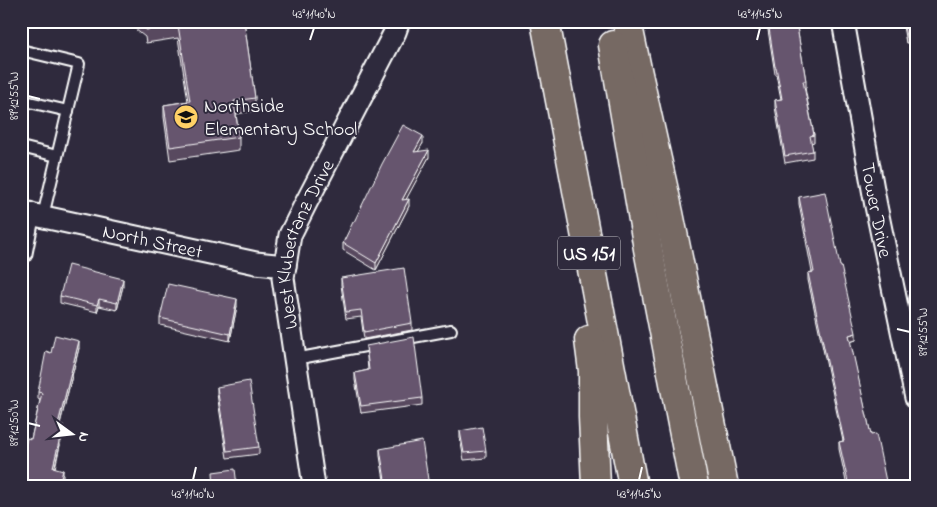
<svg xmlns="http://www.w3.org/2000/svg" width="937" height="507" font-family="'Indie Flower',sans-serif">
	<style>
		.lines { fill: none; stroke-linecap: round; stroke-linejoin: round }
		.service-casing { stroke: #fff; stroke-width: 14 }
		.minor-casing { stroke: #fff; stroke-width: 25 }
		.motorway-casing { stroke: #fff; stroke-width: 31 }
		.service { stroke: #2f2a3d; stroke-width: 10 }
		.minor { stroke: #2f2a3d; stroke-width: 21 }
		.motorway { stroke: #766964; stroke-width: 28 }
		.wall { fill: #58485f; stroke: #fff }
		.shaded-wall { fill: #473b4d; stroke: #fff }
		.building { fill: #66546e; stroke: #fff }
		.ticks { fill: none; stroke: #fff; stroke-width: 2 }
		.labels { text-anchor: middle; stroke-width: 4; stroke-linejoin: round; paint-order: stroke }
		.shield { fill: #2f2a3d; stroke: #c1bfc5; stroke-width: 1 }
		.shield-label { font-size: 19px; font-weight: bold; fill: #fff }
		.poi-label { font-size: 20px; fill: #fff; stroke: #2f2a3d; text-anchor: start }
		.street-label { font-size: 20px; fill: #fff; stroke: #2f2a3d }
		.neatline { fill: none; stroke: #fff; stroke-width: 2 }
		.ticks-label { font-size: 12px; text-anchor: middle; fill: #fff }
	</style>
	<rect width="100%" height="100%" fill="#2f2a3d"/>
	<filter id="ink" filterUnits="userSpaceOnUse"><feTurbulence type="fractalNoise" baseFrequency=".02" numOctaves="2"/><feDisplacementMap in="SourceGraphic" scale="10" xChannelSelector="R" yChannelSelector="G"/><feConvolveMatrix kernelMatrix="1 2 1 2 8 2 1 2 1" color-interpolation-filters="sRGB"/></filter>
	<g filter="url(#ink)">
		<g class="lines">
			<defs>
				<g id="service">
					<path d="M 21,50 L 79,64 L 43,216"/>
					<path d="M 21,100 L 68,111"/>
					<path d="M 21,147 L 57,156"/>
					<path d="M 295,359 L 451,330"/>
				</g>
				<g id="minor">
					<path id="s1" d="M 843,21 L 876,206 L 916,398"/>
					<path id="s2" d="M 21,212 L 256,263 L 285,266"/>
					<path d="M 21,253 L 29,213"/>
					<path id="s3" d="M 314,486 L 283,278 L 290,235 L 306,203 L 395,32 L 399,21"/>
				</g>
				<g id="motorway">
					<path d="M 545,21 L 633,486"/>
					<path d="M 627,21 L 638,74 L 669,213 L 724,486"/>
					<path d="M 613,45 L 648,249 L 694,486"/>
					<path d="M 589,340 L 593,371 L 593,417 L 596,486"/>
				</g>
			</defs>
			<use href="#service" class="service-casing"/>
			<use href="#minor" class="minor-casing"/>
			<use href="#motorway" class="motorway-casing"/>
			<use href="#service" class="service"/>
			<use href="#minor" class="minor"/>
			<use href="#motorway" class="motorway"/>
		</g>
		<g class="wall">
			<path d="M 125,21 L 244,21 L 255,98 L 255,111 L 236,114 L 239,137 L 239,150 L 170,160 L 164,117 L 164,105 L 188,101 L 178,38 L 146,43 L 145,37 Z"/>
			<path d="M 769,21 L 796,21 L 806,81 L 806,88 L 805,88 L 814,135 L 814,142 L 811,143 L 813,151 L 813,158 L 785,163 L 775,107 L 775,100 L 781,99 L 776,74 L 775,74 L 768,30 Z"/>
			<path d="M 902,21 L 916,21 L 916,93 L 913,80 L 913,73 L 915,73 L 910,42 L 906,43 Z"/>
			<path d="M 423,143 L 418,151 L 429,157 L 406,199 L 409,206 L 376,270 L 343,250 L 343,243 L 354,222 Z"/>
			<path d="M 799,197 L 856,340 L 850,342 L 871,435 L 887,486 L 847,486 L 839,449 L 839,442 L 843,441 L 808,280 L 808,273 L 812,272 L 799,204 Z"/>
			<path d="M 341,278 L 412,323 L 412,330 L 364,339 L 361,317 L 346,319 L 341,285 Z"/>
			<path d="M 123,286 L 117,310 L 99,306 L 97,312 L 60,303 L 60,296 Z"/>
			<path d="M 237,306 L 230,341 L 160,325 L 160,318 Z"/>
			<path d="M 366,346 L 422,398 L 422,405 L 361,413 L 355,380 L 355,373 L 368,370 Z"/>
			<path d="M 79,348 L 60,424 L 63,432 L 55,468 L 63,477 L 61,486 L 21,486 L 31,439 L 40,400 L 38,399 L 38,392 Z"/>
			<path d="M 217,387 L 259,447 L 259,454 L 227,458 L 217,394 Z"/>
			<path d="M 460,431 L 486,451 L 486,458 L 464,460 L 460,438 Z"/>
			<path d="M 380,449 L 429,486 L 385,486 L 380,456 Z"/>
		</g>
		<g class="shaded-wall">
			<path d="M 910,35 L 910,42 L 906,43 L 906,36 Z"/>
			<path d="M 423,136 L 423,143 L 414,159 L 414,152 Z"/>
			<path d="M 429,150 L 429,157 L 402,207 L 402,200 Z"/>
			<path d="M 409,199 L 409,206 L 376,270 L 376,263 Z"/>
			<path d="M 123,279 L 123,286 L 117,310 L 117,303 Z"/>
			<path d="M 99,299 L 99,306 L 97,312 L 97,305 Z"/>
			<path d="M 237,299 L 237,306 L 230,341 L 230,334 Z"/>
			<path d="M 856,333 L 856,340 L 849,342 L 849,335 Z"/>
			<path d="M 79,341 L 79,348 L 58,431 L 58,424 Z"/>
			<path d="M 63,425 L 63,432 L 53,474 L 53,467 Z"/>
			<path d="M 63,470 L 63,477 L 61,486 L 59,486 Z"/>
		</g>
		<g class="building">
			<path d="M 141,21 L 244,21 L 255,98 L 234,101 L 239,137 L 170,147 L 164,105 L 190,101 L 178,25 L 146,30 L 145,24 Z"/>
			<path d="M 770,21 L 796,21 L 806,81 L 803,81 L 814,135 L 810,136 L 813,151 L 785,156 L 775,100 L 782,99 L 776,67 L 775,67 L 768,22 L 770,22 Z"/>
			<path d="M 903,21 L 916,21 L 916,68 L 910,35 L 906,36 Z"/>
			<path d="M 913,73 L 916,73 L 916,86 Z"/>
			<path d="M 403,125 L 423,136 L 414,152 L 429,150 L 402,200 L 409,199 L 376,263 L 343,243 L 353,222 L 354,222 L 382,164 Z"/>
			<path d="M 825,192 L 840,266 L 841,266 L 856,333 L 849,335 L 871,435 L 876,434 L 887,486 L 849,486 L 839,442 L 844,441 L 808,273 L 814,272 L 799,197 Z"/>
			<path d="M 68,265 L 123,279 L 117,303 L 99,299 L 97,305 L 60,296 Z"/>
			<path d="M 404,268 L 412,323 L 364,332 L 361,310 L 346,312 L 341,278 Z"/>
			<path d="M 168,284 L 237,299 L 230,334 L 160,318 Z"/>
			<path d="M 55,335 L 79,341 L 58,424 L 63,425 L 53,467 L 63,470 L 59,486 L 21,486 L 21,461 L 27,438 L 31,439 L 42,393 L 38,392 L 46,351 L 51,353 Z"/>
			<path d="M 414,337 L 422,398 L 361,406 L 355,373 L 369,370 L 366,346 Z"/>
			<path d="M 249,381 L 259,447 L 227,451 L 217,387 Z"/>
			<path d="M 482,427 L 486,451 L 464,453 L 460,431 Z"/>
			<path d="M 422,441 L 429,486 L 386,486 L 380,449 Z"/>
			<path d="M 235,469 L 237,486 L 214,486 L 213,472 Z"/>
		</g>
	</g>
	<path class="ticks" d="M 310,40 L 314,28M 757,40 L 760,28M 28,96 L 40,99M 897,329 L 910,332M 28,423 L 40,426M 193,480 L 196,467M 639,480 L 642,467"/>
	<defs>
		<symbol id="school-disc" viewBox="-11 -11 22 22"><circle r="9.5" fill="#ffd166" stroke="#2f2a3d"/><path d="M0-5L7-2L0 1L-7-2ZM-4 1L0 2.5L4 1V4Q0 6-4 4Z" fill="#111"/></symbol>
	</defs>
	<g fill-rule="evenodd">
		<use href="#school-disc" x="172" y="103" width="28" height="28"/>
	</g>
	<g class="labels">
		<rect class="shield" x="558" y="236.5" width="62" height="33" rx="4"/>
		<g class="shield-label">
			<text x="589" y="260">US 151</text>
		</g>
		<g class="poi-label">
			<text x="204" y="112">Northside<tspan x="204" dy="23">Elementary School</tspan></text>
		</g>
		<g class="street-label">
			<text dy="7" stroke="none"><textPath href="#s1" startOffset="192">Tower Drive</textPath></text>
			<text dy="7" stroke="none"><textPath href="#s2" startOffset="135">North Street</textPath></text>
			<text dy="7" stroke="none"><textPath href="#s3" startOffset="248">West Klubertanz Drive</textPath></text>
		</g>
	</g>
	<rect width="937" height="507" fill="none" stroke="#2f2a3d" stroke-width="55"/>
	<g transform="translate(72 434) rotate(105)" stroke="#2f2a3d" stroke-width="4" paint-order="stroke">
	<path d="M0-4L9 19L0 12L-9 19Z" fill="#ffffff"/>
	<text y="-8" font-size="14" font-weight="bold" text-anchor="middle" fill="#ffffff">N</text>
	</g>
	<rect x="28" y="28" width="882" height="452" class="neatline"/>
	<g class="ticks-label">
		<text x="314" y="18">43°11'40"N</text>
		<text x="760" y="18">43°11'45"N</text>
		<text transform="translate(14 96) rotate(-90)" y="4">89°12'55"W</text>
		<text transform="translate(923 332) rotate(-90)" y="4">89°12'55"W</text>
		<text transform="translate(14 423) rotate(-90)" y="4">89°12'50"W</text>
		<text x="193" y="498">43°11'40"N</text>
		<text x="639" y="498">43°11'45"N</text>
	</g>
</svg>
